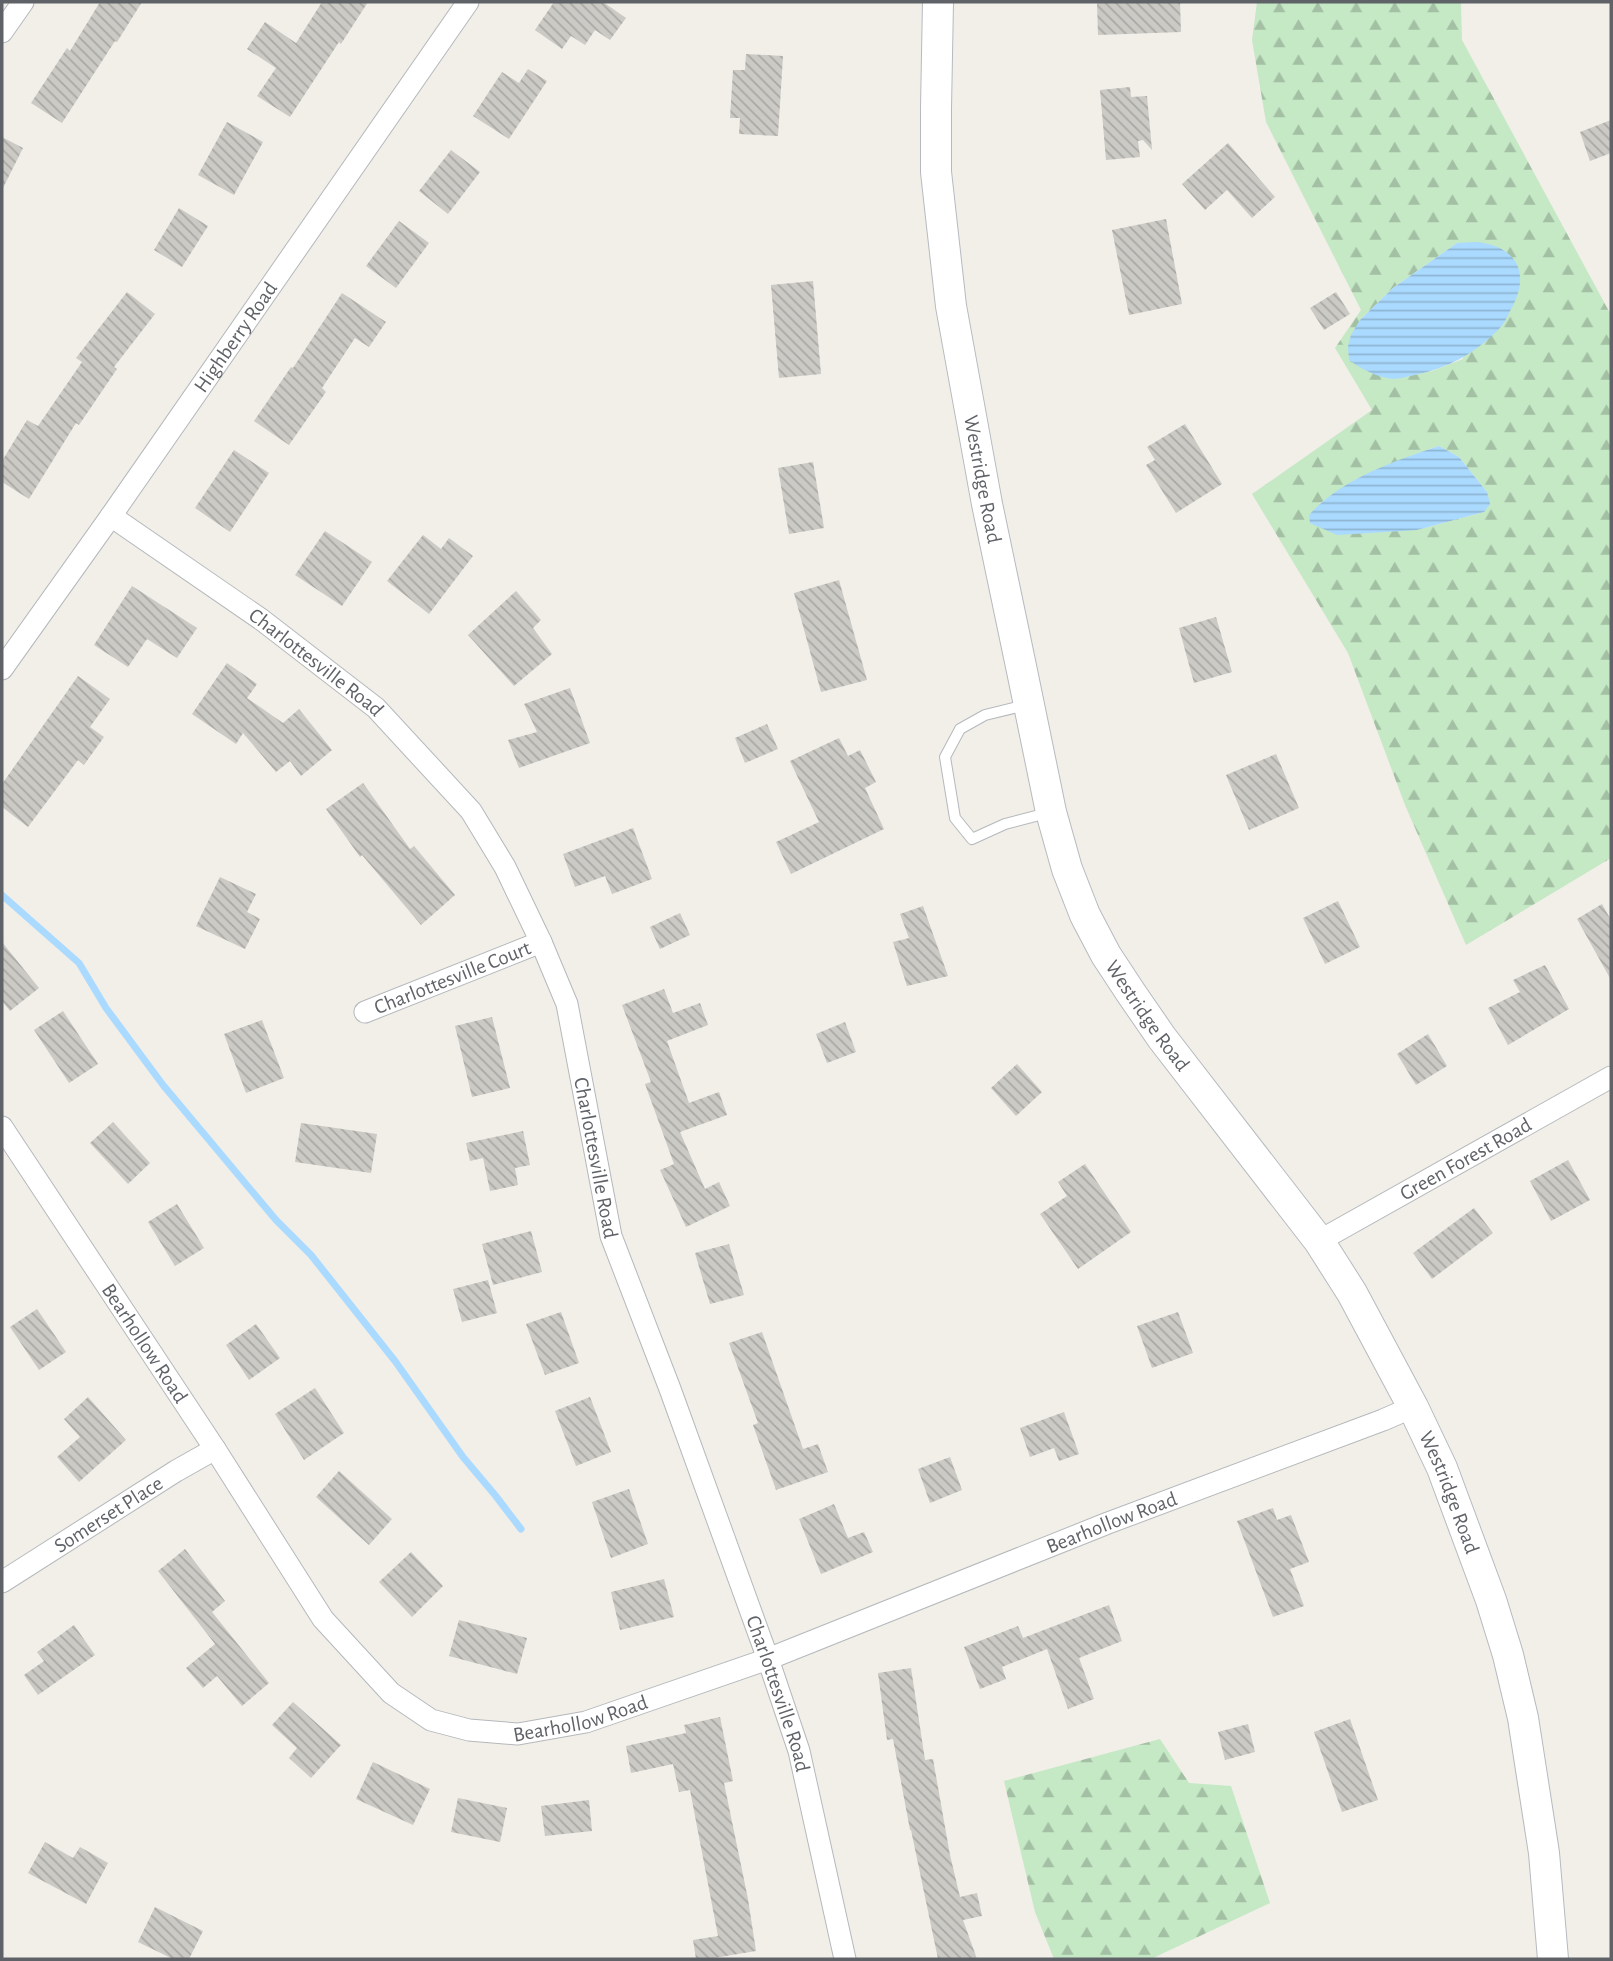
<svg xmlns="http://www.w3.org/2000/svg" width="1613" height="1961" font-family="'Alegreya Sans',sans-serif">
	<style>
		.forest { fill: url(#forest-firs); fill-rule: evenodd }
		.water { fill: url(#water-rules) }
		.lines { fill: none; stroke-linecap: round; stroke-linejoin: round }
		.stream { stroke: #aadaff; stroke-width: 7 }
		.building { fill: url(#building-back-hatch) }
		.lane-casing { stroke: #b5b8bc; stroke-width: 12 }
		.street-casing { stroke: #b5b8bc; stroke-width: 23 }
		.secondary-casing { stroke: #b6babf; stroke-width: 32 }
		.lane { stroke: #fff; stroke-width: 10 }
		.street { stroke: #fff; stroke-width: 21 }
		.secondary { stroke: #fff; stroke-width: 30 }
		.labels { text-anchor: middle; stroke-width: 5; stroke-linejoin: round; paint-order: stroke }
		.street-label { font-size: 21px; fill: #5f6368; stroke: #fff }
	</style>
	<defs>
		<pattern id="forest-firs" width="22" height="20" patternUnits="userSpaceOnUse" patternTransform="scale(1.75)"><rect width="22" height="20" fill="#c5e8c5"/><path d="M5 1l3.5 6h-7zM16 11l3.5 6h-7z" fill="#a3c0a4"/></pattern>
		<pattern id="water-rules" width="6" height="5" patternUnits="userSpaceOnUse" patternTransform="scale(1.75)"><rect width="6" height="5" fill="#aadaff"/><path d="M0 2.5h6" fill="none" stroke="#8eb4d2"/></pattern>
		<pattern id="building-back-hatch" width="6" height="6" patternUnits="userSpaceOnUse" patternTransform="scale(1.75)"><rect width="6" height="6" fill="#cccac5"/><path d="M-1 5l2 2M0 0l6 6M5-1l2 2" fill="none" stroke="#a9a8a4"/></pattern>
	</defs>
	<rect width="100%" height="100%" fill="#f1efe8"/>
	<g class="forest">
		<path d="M 1257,2 L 1461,2 L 1462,40 L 1611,315 L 1611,858 L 1466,945 L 1405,805 L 1348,653 L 1252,494 L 1372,410 L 1335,348 L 1361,310 L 1266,122 L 1252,40 ZM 1457,243 L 1463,359 L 1432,371 L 1394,379 L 1360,320 L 1393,288 ZM 1439,446 L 1459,457 L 1487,492 L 1484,512 L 1417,530 L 1319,504 C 1359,478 1394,461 1439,446 Z"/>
		<path d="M 1160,1739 L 1189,1783 L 1231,1786 L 1270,1903 L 1151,1959 L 1054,1959 L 1035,1912 L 1004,1781 Z"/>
	</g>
	<g class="water">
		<path d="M 1477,242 C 1519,247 1531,275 1510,311 C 1507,317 1504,324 1499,329 C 1476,353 1448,368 1415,375 C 1408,376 1400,379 1394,379 C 1379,378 1361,369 1349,360 L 1348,346 L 1351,335 L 1360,320 L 1393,288 L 1457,243 Z"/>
		<path d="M 1439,446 L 1459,457 L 1487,492 L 1490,504 L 1484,512 L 1417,530 L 1386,532 L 1337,535 L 1310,523 L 1309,515 C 1341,479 1394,461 1439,446 Z"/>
	</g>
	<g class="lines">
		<path class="stream" d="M 2,895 L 79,963 L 106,1008 L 163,1085 L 276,1220 L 311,1255 L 395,1361 L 463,1457 L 495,1495 L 521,1529"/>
	</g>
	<g class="building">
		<path d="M 100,2 L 142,2 L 117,42 L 115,41 L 62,123 L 31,103 L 67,48 L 70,51 Z"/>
		<path d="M 322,2 L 368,2 L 341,44 L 339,42 L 290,117 L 257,96 L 276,68 L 247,49 L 265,22 L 296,43 Z"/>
		<path d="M 554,2 L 603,2 L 626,18 L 610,40 L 595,30 L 585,45 L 571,36 L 562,49 L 535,30 Z"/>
		<path d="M 1097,2 L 1180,2 L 1181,32 L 1098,35 Z"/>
		<path d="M 746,54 L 783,56 L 778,136 L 739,134 L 740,118 L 730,118 L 733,70 L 745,70 Z"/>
		<path d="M 528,69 L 547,81 L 509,139 L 473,116 L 502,72 L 519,83 Z"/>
		<path d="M 1130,87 L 1131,97 L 1147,96 L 1152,150 L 1143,140 L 1138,141 L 1140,157 L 1106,160 L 1100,90 Z"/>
		<path d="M 1611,120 L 1611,153 L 1590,161 L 1580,132 Z"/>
		<path d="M 227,122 L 263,142 L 234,195 L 198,175 Z"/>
		<path d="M 2,137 L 23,148 L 2,190 Z"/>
		<path d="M 1228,143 L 1275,197 L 1252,218 L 1227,190 L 1205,210 L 1182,184 Z"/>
		<path d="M 451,150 L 480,172 L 448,214 L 419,191 Z"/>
		<path d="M 179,208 L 208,226 L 182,267 L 154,250 Z"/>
		<path d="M 1166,219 L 1182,304 L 1129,315 L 1112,230 Z"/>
		<path d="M 399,221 L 429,243 L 396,288 L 366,266 Z"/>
		<path d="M 813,281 L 821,374 L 779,378 L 771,285 Z"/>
		<path d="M 127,292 L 155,314 L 114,367 L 117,369 L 79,425 L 76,423 L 29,499 L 2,482 L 2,461 L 27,420 L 38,426 L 82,362 L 76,358 Z"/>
		<path d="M 1336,292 L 1350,314 L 1324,330 L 1310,308 Z"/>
		<path d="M 342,293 L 386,322 L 369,347 L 355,338 L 322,388 L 326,392 L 289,445 L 254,421 L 291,367 L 293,368 Z"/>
		<path d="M 1185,424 L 1222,484 L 1176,513 L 1146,465 L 1155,460 L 1147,447 Z"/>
		<path d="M 234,450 L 269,473 L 230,532 L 195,508 Z"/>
		<path d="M 813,462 L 824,528 L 789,534 L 778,468 Z"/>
		<path d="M 325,531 L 372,562 L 342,606 L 295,575 Z"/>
		<path d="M 423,535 L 441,549 L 449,538 L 473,556 L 429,614 L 387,581 Z"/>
		<path d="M 839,580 L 867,680 L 821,692 L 794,593 Z"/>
		<path d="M 132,586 L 197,628 L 177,658 L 147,639 L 128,667 L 94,645 Z"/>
		<path d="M 516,591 L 541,620 L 533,628 L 552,654 L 514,686 L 468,635 Z"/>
		<path d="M 1216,617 L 1232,672 L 1194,683 L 1179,628 Z"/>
		<path d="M 227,663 L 257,684 L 247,698 L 283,723 L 299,709 L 332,750 L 301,776 L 290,761 L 276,772 L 243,733 L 236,744 L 192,714 Z"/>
		<path d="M 78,676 L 110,699 L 90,727 L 104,737 L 84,765 L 78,760 L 28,827 L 2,807 L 2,784 Z"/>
		<path d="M 570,688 L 590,743 L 519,768 L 508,740 L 537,732 L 524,704 Z"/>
		<path d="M 767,724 L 778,749 L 745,763 L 735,738 Z"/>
		<path d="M 839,738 L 848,756 L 860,750 L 876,782 L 865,788 L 884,829 L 791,874 L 776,842 L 819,822 L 790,761 Z"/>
		<path d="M 1276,754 L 1299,808 L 1249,830 L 1226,775 Z"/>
		<path d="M 363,783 L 410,849 L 414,846 L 455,895 L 421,925 L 362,855 L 360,857 L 326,809 Z"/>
		<path d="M 633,828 L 652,879 L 612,894 L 605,876 L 575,887 L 563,854 Z"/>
		<path d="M 220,877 L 256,894 L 247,912 L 260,919 L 245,949 L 196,926 Z"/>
		<path d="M 1338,901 L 1360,947 L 1325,964 L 1303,918 Z"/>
		<path d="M 1602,904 L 1611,920 L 1611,980 L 1577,919 Z"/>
		<path d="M 923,906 L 948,976 L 907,986 L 893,942 L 909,938 L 900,914 Z"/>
		<path d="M 680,913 L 690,935 L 660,949 L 650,927 Z"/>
		<path d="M 2,942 L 39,988 L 10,1011 L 2,1001 Z"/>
		<path d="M 1545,965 L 1569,1009 L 1508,1045 L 1488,1008 L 1520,992 L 1513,980 Z"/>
		<path d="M 664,989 L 673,1013 L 700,1003 L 708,1025 L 667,1041 L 689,1103 L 719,1092 L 727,1115 L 680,1132 L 705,1189 L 719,1182 L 730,1206 L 686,1227 L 660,1170 L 674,1164 L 645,1084 L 651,1082 L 622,1005 Z"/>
		<path d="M 63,1011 L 98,1064 L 69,1083 L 34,1030 Z"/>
		<path d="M 492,1017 L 510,1088 L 472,1097 L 455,1026 Z"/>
		<path d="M 262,1020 L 284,1078 L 246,1093 L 224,1034 Z"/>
		<path d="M 845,1022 L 856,1052 L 827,1063 L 816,1034 Z"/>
		<path d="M 1428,1034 L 1447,1066 L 1416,1085 L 1397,1054 Z"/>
		<path d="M 1017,1064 L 1042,1092 L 1016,1116 L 991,1088 Z"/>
		<path d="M 113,1122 L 150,1163 L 128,1184 L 90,1143 Z"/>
		<path d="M 301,1123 L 377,1134 L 371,1173 L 295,1162 Z"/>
		<path d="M 523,1131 L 530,1165 L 515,1168 L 518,1185 L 490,1191 L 483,1158 L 470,1161 L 466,1143 Z"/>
		<path d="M 1568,1160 L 1590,1200 L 1551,1221 L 1530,1181 Z"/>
		<path d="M 1085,1164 L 1131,1232 L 1078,1269 L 1040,1214 L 1067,1196 L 1058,1182 Z"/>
		<path d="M 177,1204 L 204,1248 L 175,1266 L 148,1222 Z"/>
		<path d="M 1474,1208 L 1493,1233 L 1432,1279 L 1413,1253 Z"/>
		<path d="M 531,1231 L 542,1272 L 493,1285 L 482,1244 Z"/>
		<path d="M 729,1244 L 744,1295 L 710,1304 L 695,1253 Z"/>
		<path d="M 488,1280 L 497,1313 L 462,1322 L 453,1289 Z"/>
		<path d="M 37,1309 L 66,1352 L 39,1370 L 10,1327 Z"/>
		<path d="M 561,1312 L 579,1363 L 545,1375 L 526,1324 Z"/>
		<path d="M 1178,1312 L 1193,1353 L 1152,1368 L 1137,1326 Z"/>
		<path d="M 256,1324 L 280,1358 L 249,1380 L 226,1345 Z"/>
		<path d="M 762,1332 L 803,1449 L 818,1444 L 828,1472 L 776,1490 L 753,1425 L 758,1423 L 729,1343 Z"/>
		<path d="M 315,1388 L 344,1433 L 304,1460 L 275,1414 Z"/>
		<path d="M 88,1397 L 126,1440 L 79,1482 L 57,1457 L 80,1437 L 64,1419 Z"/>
		<path d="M 590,1397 L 611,1452 L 576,1466 L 555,1411 Z"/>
		<path d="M 1064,1412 L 1079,1454 L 1059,1461 L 1054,1448 L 1030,1457 L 1020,1428 Z"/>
		<path d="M 950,1457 L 962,1490 L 930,1503 L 918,1469 Z"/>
		<path d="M 339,1471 L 392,1519 L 369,1545 L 316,1497 Z"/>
		<path d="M 629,1489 L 648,1544 L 611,1558 L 592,1502 Z"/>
		<path d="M 834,1504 L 848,1538 L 864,1532 L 873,1552 L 821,1574 L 799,1519 Z"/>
		<path d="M 1273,1508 L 1277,1520 L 1291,1515 L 1309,1562 L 1290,1569 L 1304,1606 L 1273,1617 L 1237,1521 Z"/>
		<path d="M 185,1549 L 225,1601 L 212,1612 L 269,1683 L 242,1706 L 217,1676 L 203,1688 L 186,1668 L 215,1644 L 158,1571 Z"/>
		<path d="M 411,1552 L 443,1586 L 412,1617 L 379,1582 Z"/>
		<path d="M 664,1579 L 674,1617 L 620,1630 L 611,1592 Z"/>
		<path d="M 1109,1605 L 1122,1641 L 1079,1658 L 1094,1699 L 1068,1709 L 1047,1649 L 1002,1667 L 1006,1679 L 980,1689 L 964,1647 L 1018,1626 L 1023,1638 Z"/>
		<path d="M 459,1620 L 527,1638 L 517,1674 L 449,1656 Z"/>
		<path d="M 74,1625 L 95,1655 L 38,1695 L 24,1675 L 44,1661 L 37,1652 Z"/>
		<path d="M 911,1668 L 925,1760 L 933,1759 L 950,1855 L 960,1897 L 977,1893 L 982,1916 L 963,1920 L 977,1959 L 938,1959 L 911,1830 L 910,1830 L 893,1739 L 887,1740 L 878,1673 Z"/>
		<path d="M 293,1702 L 341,1745 L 311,1778 L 289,1758 L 297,1748 L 272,1725 Z"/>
		<path d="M 720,1717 L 733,1781 L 724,1783 L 748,1899 L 756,1951 L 708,1959 L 696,1959 L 693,1940 L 718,1936 L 690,1790 L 679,1792 L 673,1764 L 631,1773 L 626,1746 L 686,1733 L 684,1725 Z"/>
		<path d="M 1350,1719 L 1378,1800 L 1342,1812 L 1314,1732 Z"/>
		<path d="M 1248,1724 L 1255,1752 L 1225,1760 L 1218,1732 Z"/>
		<path d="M 373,1762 L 430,1789 L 413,1825 L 356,1799 Z"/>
		<path d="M 458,1798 L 507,1808 L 500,1842 L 451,1832 Z"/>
		<path d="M 589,1800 L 592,1831 L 545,1836 L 541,1806 Z"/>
		<path d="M 45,1842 L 73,1858 L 80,1847 L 108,1863 L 86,1904 L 28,1873 Z"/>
		<path d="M 155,1907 L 203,1931 L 189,1959 L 173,1959 L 138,1942 Z"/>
	</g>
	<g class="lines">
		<defs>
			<path id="lane" d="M 1026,705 L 985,715 L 960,729 L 945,757 L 955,818 L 972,839 L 1005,824 L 1051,812"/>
			<g id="street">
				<path d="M 2,32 L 23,2"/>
				<path id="s1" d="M 111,516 L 262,620 L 376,708 L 471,811 L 505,867 L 541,942 L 567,1004 L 611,1236 L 670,1389 L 768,1659 L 799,1751 L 845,1959"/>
				<path id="s2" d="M 2,669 L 111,516 L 468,2"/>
				<path id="s3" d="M 365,1012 L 541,942"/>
				<path id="s4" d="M 2,1127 L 215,1449 L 323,1619 L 391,1693 L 431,1720 L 469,1730 L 518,1734 L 586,1722 L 768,1659 L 1108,1523 L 1383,1420 L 1413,1407"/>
				<path id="s5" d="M 1319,1241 L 1611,1077"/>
				<path id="s6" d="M 2,1582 L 176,1471 L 215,1449"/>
			</g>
			<g id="secondary">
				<path id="s7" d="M 938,2 L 936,108 L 936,172 L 951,306 L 987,504 L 1022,671 L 1051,812 L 1067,869 L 1085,915 L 1106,955 L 1131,993 L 1162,1038 L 1319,1241 L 1352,1293 L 1413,1407 L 1442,1468 L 1491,1600 L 1508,1655 L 1523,1718 L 1544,1853 L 1553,1959"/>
			</g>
		</defs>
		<use href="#lane" class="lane-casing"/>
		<use href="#street" class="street-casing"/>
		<use href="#secondary" class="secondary-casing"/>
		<use href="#lane" class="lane"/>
		<use href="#street" class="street"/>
		<use href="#secondary" class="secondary"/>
	</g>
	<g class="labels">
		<g class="street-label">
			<text dy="7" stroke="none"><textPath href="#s2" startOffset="406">Highberry Road</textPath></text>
			<text dy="7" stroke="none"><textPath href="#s7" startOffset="481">Westridge Road</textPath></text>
			<text dy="7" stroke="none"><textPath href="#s1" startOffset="252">Charlottesville Road</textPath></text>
			<text dy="7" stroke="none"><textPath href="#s3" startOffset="94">Charlottesville Court</textPath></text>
			<text dy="7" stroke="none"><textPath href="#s7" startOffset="1048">Westridge Road</textPath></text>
			<text dy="7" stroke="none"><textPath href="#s1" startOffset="840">Charlottesville Road</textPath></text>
			<text dy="7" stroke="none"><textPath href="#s5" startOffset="168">Green Forest Road</textPath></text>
			<text dy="7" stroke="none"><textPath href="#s4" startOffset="259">Bearhollow Road</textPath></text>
			<text dy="7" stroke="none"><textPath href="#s7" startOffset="1615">Westridge Road</textPath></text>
			<text dy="7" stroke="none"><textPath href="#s6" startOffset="126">Somerset Place</textPath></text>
			<text dy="7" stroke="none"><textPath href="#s4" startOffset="1456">Bearhollow Road</textPath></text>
			<text dy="7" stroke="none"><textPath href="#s1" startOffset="1407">Charlottesville Road</textPath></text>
			<text dy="7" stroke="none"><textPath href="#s4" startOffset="889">Bearhollow Road</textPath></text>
		</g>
	</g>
	<rect width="1613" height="1961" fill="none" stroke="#5f6368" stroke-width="7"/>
</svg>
